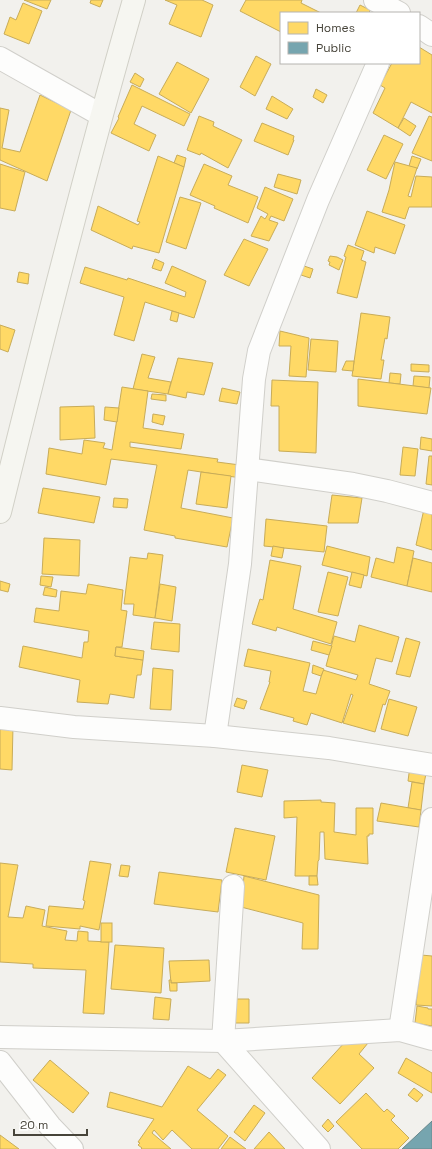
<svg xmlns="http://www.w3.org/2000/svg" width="432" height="1149" font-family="'Space Grotesk',sans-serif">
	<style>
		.homes { fill: #ffd966; stroke: #c8ac59 }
		.public { fill: #76a5af; stroke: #68888c }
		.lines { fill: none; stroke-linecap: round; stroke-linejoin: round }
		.minor-casing { stroke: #d0cfca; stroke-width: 24 }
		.secondary-casing { stroke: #d1d0c7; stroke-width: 24 }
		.minor { stroke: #fdfdfc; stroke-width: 22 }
		.secondary { stroke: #f6f6f1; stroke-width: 22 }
	</style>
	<rect width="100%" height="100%" fill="#f2f1ed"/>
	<g class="homes">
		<path d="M 24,0 L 51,0 L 47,9 Z"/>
		<path d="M 91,0 L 103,0 L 100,7 L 90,3 Z"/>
		<path d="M 165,0 L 202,0 L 213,5 L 201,37 L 169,24 L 177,5 Z"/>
		<path d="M 246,0 L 302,0 L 301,3 L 321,13 L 281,13 L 281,32 L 240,11 Z"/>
		<path d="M 23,3 L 42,11 L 29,44 L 4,34 L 10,17 L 16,20 Z"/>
		<path d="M 360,5 L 370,10 L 369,13 L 356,13 Z"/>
		<path d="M 419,47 L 432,55 L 432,113 L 411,102 L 398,128 L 373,113 L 385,88 L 380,85 L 392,63 L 419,63 Z"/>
		<path d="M 256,56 L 271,64 L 255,96 L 240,87 Z"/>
		<path d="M 177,62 L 209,79 L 191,113 L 159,94 Z"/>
		<path d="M 135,73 L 144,79 L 140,87 L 130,82 Z"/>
		<path d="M 132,85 L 190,114 L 184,126 L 142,106 L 134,124 L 156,135 L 149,151 L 111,133 L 119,118 L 118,117 Z"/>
		<path d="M 316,89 L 327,95 L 323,103 L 313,97 Z"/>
		<path d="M 40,95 L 71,110 L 47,181 L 0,160 L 0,108 L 9,110 L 2,148 L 20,152 Z"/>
		<path d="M 272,96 L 293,109 L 287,119 L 266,109 Z"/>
		<path d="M 199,116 L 214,122 L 213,126 L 242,140 L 228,168 L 201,153 L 200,155 L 187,150 Z"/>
		<path d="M 429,116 L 432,117 L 432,161 L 412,153 Z"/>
		<path d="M 404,118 L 416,126 L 410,136 L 398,128 Z"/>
		<path d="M 262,123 L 294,136 L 293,140 L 294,140 L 288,155 L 254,141 Z"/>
		<path d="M 384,135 L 403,144 L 386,179 L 367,170 Z"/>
		<path d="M 177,155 L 186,158 L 184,167 L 174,163 Z"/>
		<path d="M 158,156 L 184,167 L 159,253 L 133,246 L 132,249 L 91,230 L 98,206 L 138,225 L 140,222 L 137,221 Z"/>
		<path d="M 412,156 L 421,159 L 417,169 L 409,166 Z"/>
		<path d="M 395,162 L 417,168 L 408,196 L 411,197 L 416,176 L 432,177 L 432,207 L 409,207 L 405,219 L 382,212 L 389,190 Z"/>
		<path d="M 0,164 L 25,172 L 15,211 L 0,208 Z"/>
		<path d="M 204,164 L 232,176 L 228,185 L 258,197 L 248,223 L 214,208 L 215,206 L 190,195 Z"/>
		<path d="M 278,174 L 301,180 L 297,194 L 274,187 Z"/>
		<path d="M 265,187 L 293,199 L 284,221 L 271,216 L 269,220 L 278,223 L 269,241 L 251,236 L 261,216 L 265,219 L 268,214 L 257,208 Z"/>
		<path d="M 180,197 L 201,203 L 186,249 L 166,242 Z"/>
		<path d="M 367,211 L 405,225 L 395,254 L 375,247 L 374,253 L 355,245 Z"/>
		<path d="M 244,239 L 268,249 L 249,286 L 224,275 Z"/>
		<path d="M 348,245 L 364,251 L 361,260 L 366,262 L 357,298 L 337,293 L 346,257 L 344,256 Z"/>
		<path d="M 330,256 L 337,257 L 343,260 L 339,270 L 329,265 L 330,262 L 328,261 Z"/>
		<path d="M 155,259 L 164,263 L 161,271 L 152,268 Z"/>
		<path d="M 172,266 L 206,281 L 194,318 L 145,302 L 134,341 L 114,335 L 124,297 L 80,283 L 85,267 L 127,280 L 128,278 L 185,297 L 186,292 L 165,283 Z"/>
		<path d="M 304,266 L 313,269 L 310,278 L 301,275 Z"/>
		<path d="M 19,272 L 29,274 L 28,284 L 17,282 Z"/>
		<path d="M 172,311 L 179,313 L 177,322 L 170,320 Z"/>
		<path d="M 361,313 L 390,317 L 387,339 L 385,338 L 381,360 L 384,360 L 381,379 L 352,376 Z"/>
		<path d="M 0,325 L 15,330 L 8,352 L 0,349 Z"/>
		<path d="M 280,331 L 309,338 L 306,377 L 289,376 L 291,346 L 279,346 Z"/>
		<path d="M 311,339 L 338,341 L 336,372 L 308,370 Z"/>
		<path d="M 142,354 L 155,357 L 148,378 L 171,382 L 168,394 L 133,389 Z"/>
		<path d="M 178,358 L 213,363 L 204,395 L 187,392 L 186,398 L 168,394 Z"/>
		<path d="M 346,361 L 354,361 L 353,371 L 342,370 Z"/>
		<path d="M 411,364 L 429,365 L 429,372 L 411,371 Z"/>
		<path d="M 390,373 L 401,374 L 400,384 L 389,383 Z"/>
		<path d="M 414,376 L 430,377 L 429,388 L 413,386 Z"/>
		<path d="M 358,379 L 431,388 L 427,414 L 358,406 Z"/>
		<path d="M 272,380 L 318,382 L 316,453 L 279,451 L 279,406 L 271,406 Z"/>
		<path d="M 122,387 L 148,391 L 143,428 L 184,434 L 181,449 L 130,442 L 130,447 L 218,459 L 217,462 L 240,465 L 241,478 L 188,470 L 181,508 L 233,518 L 227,547 L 175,538 L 175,536 L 144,530 L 157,465 L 111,459 L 106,485 L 46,474 L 49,448 L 82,454 L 84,440 L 105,443 L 103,448 L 112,450 Z"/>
		<path d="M 222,388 L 240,392 L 237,404 L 219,401 Z"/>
		<path d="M 152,394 L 166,395 L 166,401 L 151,399 Z"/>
		<path d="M 94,406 L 95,438 L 60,440 L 60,407 Z"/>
		<path d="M 105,407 L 119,408 L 117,422 L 104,420 Z"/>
		<path d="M 153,414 L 165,416 L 163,425 L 152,422 Z"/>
		<path d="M 421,437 L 432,439 L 432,451 L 420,449 Z"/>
		<path d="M 403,447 L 418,449 L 415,476 L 400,475 Z"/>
		<path d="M 429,456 L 432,456 L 432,485 L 426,484 Z"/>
		<path d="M 201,472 L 231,476 L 227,508 L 196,504 Z"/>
		<path d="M 43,488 L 100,497 L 94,523 L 38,513 Z"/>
		<path d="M 332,495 L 362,498 L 358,523 L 328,523 Z"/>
		<path d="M 114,498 L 128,499 L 127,508 L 113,507 Z"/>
		<path d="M 424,509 L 432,511 L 432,550 L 416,545 Z"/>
		<path d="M 266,519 L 327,526 L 324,552 L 264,546 Z"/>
		<path d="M 44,538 L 80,540 L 79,576 L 42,574 Z"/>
		<path d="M 273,546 L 284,548 L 282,558 L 271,556 Z"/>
		<path d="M 327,546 L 370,557 L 367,576 L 322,565 Z"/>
		<path d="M 397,547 L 414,551 L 407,586 L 371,577 L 376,558 L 394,563 Z"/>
		<path d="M 148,553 L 163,555 L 155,618 L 133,615 L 134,604 L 124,604 L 130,557 L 147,559 Z"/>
		<path d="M 413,558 L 432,563 L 432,592 L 407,586 Z"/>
		<path d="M 270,560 L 301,566 L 293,609 L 337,622 L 331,644 L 277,627 L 276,631 L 252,624 L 260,599 L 263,600 Z"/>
		<path d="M 328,572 L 348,577 L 338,616 L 318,612 Z"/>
		<path d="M 352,572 L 364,575 L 361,588 L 349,585 Z"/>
		<path d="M 41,576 L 53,577 L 51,587 L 40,585 Z"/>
		<path d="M 0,581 L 10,584 L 8,592 L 0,590 Z"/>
		<path d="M 88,584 L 123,590 L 121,610 L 127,611 L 122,647 L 116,647 L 115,656 L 143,660 L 141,675 L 137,675 L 134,698 L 110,694 L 108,704 L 77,702 L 80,680 L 19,667 L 23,646 L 82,658 L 84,642 L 88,642 L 89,631 L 34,622 L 36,608 L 59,611 L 61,591 L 86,594 Z"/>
		<path d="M 160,584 L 176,587 L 172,621 L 155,618 Z"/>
		<path d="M 45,587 L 57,590 L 56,597 L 43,595 Z"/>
		<path d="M 154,622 L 180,624 L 179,652 L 151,649 Z"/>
		<path d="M 359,625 L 399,637 L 392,662 L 376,658 L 369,684 L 390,691 L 385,705 L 383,704 L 375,732 L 343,723 L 353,695 L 351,694 L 342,723 L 311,713 L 307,725 L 293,721 L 294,718 L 260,709 L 270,682 L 269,682 L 271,671 L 244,666 L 248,649 L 310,663 L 303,691 L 316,694 L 323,670 L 356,680 L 358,675 L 326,666 L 334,636 L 355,642 Z"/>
		<path d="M 406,638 L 420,642 L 410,677 L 396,674 Z"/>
		<path d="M 313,641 L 332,646 L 329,655 L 311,650 Z"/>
		<path d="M 116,647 L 144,651 L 143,660 L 115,656 Z"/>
		<path d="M 313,665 L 324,669 L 321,676 L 312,673 Z"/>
		<path d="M 153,668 L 173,670 L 171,710 L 150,709 Z"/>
		<path d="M 237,698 L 247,701 L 244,709 L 234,706 Z"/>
		<path d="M 389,699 L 417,707 L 408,736 L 381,729 Z"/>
		<path d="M 0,726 L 13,726 L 12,770 L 0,769 Z"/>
		<path d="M 242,765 L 268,770 L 262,797 L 237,792 Z"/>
		<path d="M 410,766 L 427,768 L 424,784 L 408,781 Z"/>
		<path d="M 412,782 L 424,784 L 421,810 L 408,808 Z"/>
		<path d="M 321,800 L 321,802 L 335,803 L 334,832 L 356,835 L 356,808 L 373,808 L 373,834 L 369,834 L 369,836 L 367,836 L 368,864 L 325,859 L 324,832 L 320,832 L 319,860 L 318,861 L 317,876 L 295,876 L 297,817 L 284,818 L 284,801 Z"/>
		<path d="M 381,803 L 421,810 L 419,827 L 377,821 Z"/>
		<path d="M 235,828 L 275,836 L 266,880 L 226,872 Z"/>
		<path d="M 90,861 L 111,864 L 99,930 L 80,926 L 80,929 L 46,926 L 49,906 L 83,909 L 85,901 L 83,900 Z"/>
		<path d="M 0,863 L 18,865 L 8,917 L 23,918 L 26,906 L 45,910 L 42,926 L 67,931 L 65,940 L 77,941 L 78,931 L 88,932 L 88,941 L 109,942 L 104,1014 L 83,1013 L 86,970 L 33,968 L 33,964 L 0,962 Z"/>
		<path d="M 121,865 L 130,866 L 128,877 L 119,876 Z"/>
		<path d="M 159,872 L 222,880 L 218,912 L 154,904 Z"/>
		<path d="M 244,876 L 319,895 L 318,949 L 302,949 L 303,923 L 241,907 Z"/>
		<path d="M 309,876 L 317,876 L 318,885 L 309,885 Z"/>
		<rect x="101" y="923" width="11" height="19"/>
		<path d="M 115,945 L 164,948 L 161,993 L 111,989 Z"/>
		<path d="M 421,955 L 432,956 L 432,1006 L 416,1005 Z"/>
		<path d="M 209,960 L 210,981 L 171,983 L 169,961 Z"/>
		<path d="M 169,980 L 171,980 L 171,983 L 177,983 L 177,991 L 170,991 Z"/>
		<path d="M 155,997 L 171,999 L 169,1020 L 153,1019 Z"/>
		<path d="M 234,999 L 249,999 L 249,1023 L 233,1023 Z"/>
		<path d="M 417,1006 L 428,1008 L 428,1009 L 432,1009 L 432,1026 L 415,1023 Z"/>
		<path d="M 346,1041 L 348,1043 L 368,1043 L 359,1054 L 374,1068 L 340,1104 L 312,1078 Z"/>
		<path d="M 406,1058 L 432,1073 L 432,1093 L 398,1073 Z"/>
		<path d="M 50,1060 L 89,1093 L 73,1113 L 33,1080 Z"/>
		<path d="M 188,1066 L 210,1079 L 218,1069 L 226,1075 L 197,1110 L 228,1136 L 218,1149 L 192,1149 L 172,1130 L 163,1140 L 154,1130 L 152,1133 L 171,1149 L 141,1149 L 142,1148 L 138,1145 L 140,1143 L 138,1142 L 154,1119 L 107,1107 L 110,1092 L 162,1107 Z"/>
		<path d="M 414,1088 L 423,1095 L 417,1102 L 408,1095 Z"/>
		<path d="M 366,1093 L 384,1112 L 387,1109 L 395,1116 L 391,1120 L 409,1138 L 398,1149 L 362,1149 L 336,1122 Z"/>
		<path d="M 254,1105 L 265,1113 L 245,1141 L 234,1132 Z"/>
		<path d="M 328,1119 L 334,1126 L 328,1132 L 322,1126 Z"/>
		<path d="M 269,1132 L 285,1149 L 254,1149 Z"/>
		<path d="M 0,1135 L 19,1149 L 0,1149 Z"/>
		<path d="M 230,1137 L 246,1149 L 221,1149 Z"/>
	</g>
	<path class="public" d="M 432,1121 L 432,1149 L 402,1149 Z"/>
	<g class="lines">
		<defs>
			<g id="minor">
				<path d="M 375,0 L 399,13"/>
				<path d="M 419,26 L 432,35"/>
				<path d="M 0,58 L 101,115"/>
				<path d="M 247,469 L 353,484 L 387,491 L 432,503"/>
				<path d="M 0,718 L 74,727 L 215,736 L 329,748 L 432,765"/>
				<path d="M 215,736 L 240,564 L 254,379 L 259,351 L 318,200 L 378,63"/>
				<path d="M 233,886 L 223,1041 L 319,1149"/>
				<path d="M 400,1030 L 432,819"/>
				<path d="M 0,1037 L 223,1041 L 400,1030 L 432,1039"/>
				<path d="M 0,1062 L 50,1126 L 72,1149"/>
			</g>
			<path id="secondary" d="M 0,512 C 42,341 85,170 134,0"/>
		</defs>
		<use href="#minor" class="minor-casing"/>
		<use href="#secondary" class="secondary-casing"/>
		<use href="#minor" class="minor"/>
		<use href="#secondary" class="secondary"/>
	</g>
	<rect x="280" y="12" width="140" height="52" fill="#ffffff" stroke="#b5b4b0"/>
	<rect x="288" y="22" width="20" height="12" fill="#ffd966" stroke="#b5b4b0"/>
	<text x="316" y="32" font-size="12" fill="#47443a">Homes</text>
	<rect x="288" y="42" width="20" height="12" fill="#76a5af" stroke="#b5b4b0"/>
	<text x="316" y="52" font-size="12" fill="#47443a">Public</text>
	<path d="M14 1129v6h73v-6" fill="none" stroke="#47443a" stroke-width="2"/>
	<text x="20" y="1129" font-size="12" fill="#47443a" stroke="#ffffff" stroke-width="3" paint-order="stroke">20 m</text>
</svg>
